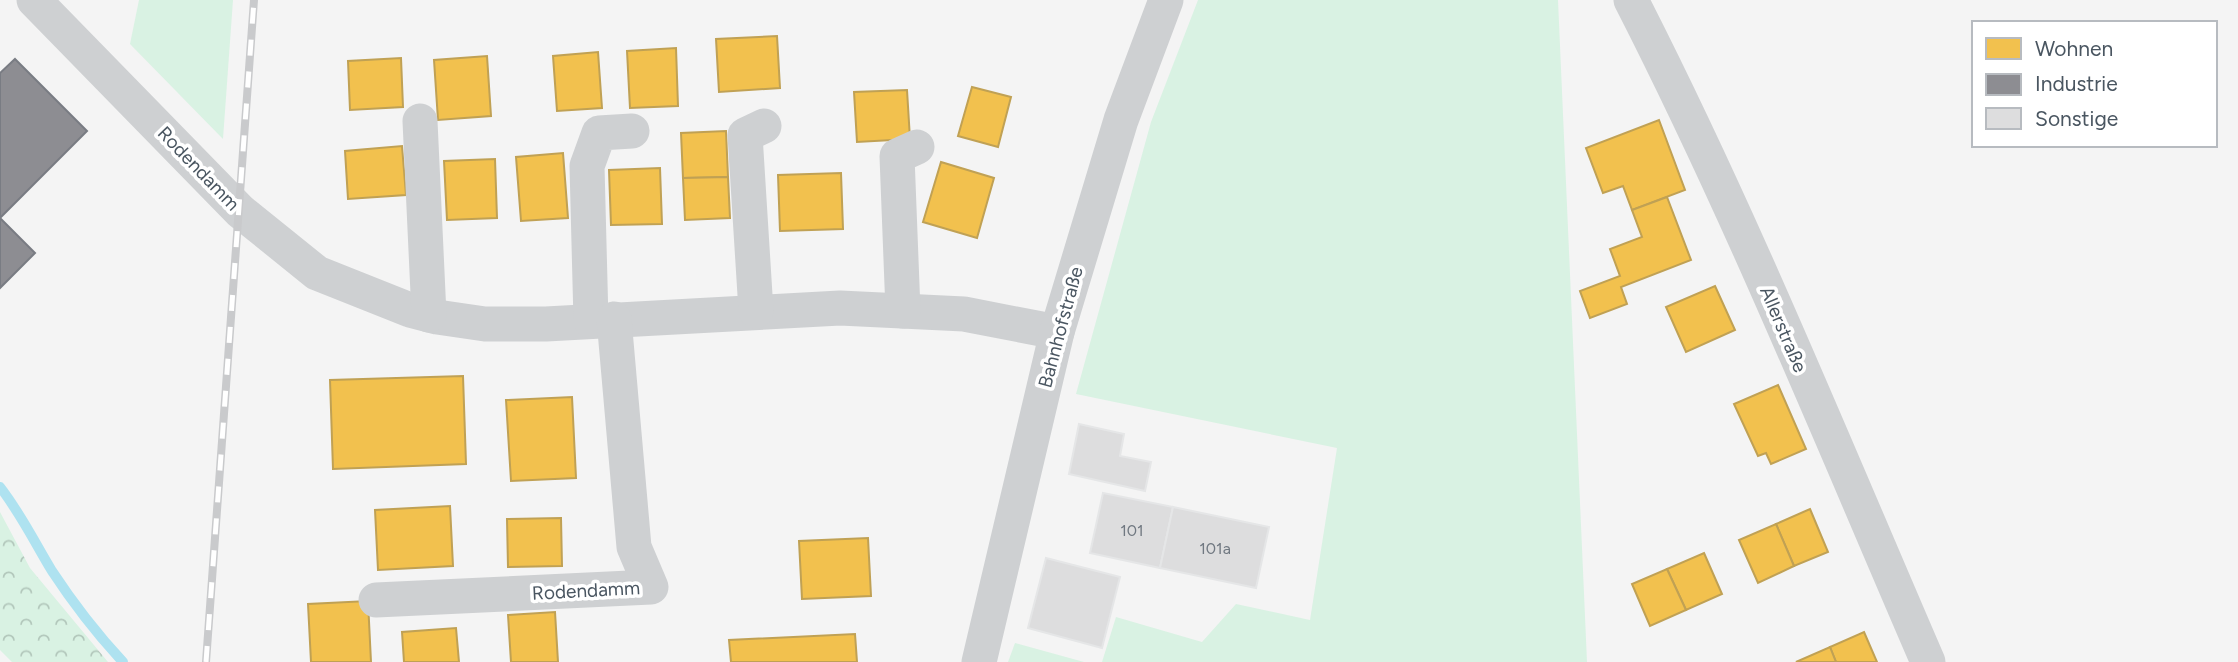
<svg xmlns="http://www.w3.org/2000/svg" width="2238" height="662" font-family="Figtree,sans-serif">
	<style>
		.green { fill: #d9f2e3 }
		.forest { fill: url(#forest-crowns) }
		.homes { fill: #f2c14e; stroke: #c0a154; stroke-width: 2 }
		.industry { fill: #8d8d92; stroke: #797c83; stroke-width: 2 }
		.lines { fill: none; stroke-linecap: round; stroke-linejoin: round }
		.stream { stroke: #aee2f0; stroke-width: 10 }
		.building { fill: #ddddde; stroke: #e5e6e7; stroke-width: 2 }
		.minor { stroke: #ced0d2; stroke-width: 35 }
		.rail-casing { stroke: #c9cacc; stroke-width: 8 }
		.rail { stroke: #fff; stroke-width: 5; stroke-dasharray: 16; stroke-linecap: butt }
		.labels { text-anchor: middle; stroke-width: 7; stroke-linejoin: round; paint-order: stroke }
		.number-label { font-size: 16px; fill: #707881 }
		.street-label { font-size: 19px; fill: #4a5661; stroke: #fff }
	</style>
	<defs>
		<pattern id="forest-crowns" width="20" height="18" patternUnits="userSpaceOnUse" patternTransform="scale(1.75)"><rect width="20" height="18" fill="#d9f2e3"/><path d="M2 6a3 3 0 1 1 6 0M12 15a3 3 0 1 1 6 0" fill="none" stroke="#b2c7bb"/></pattern>
	</defs>
	<rect width="100%" height="100%" fill="#f4f4f4"/>
	<g class="green">
		<path d="M 139,0 L 233,0 L 223,139 L 130,44 Z"/>
		<path d="M 1198,0 L 1558,0 L 1587,662 L 1102,662 L 1116,617 L 1202,642 L 1236,604 L 1310,620 L 1337,448 L 1076,394 L 1151,122 Z"/>
		<path d="M 1015,643 L 1084,662 L 1008,662 Z"/>
	</g>
	<path class="forest" d="M 0,512 L 30,568 L 108,662 L 12,662 L 0,650 Z"/>
	<g class="homes">
		<path d="M 777,36 L 780,88 L 719,92 L 716,39 Z"/>
		<path d="M 676,48 L 678,106 L 630,108 L 627,51 Z"/>
		<path d="M 598,52 L 602,108 L 557,111 L 553,56 Z"/>
		<path d="M 487,56 L 491,116 L 438,120 L 434,60 Z"/>
		<path d="M 401,58 L 403,107 L 350,110 L 348,61 Z"/>
		<path d="M 972,87 L 1011,97 L 998,147 L 958,136 Z"/>
		<path d="M 907,90 L 910,139 L 857,142 L 854,92 Z"/>
		<path d="M 1659,120 L 1685,190 L 1632,210 L 1623,186 L 1603,193 L 1586,148 Z"/>
		<path d="M 726,131 L 728,177 L 683,178 L 681,133 Z"/>
		<path d="M 402,146 L 406,195 L 348,199 L 345,151 Z"/>
		<path d="M 563,153 L 568,218 L 521,221 L 516,157 Z"/>
		<path d="M 495,159 L 497,218 L 447,220 L 444,161 Z"/>
		<path d="M 941,162 L 994,178 L 977,238 L 923,222 Z"/>
		<path d="M 660,168 L 662,224 L 611,225 L 609,170 Z"/>
		<path d="M 841,173 L 843,229 L 780,231 L 778,175 Z"/>
		<path d="M 728,177 L 730,218 L 685,220 L 683,178 Z"/>
		<path d="M 1667,197 L 1691,260 L 1621,287 L 1627,304 L 1590,318 L 1580,291 L 1620,276 L 1610,249 L 1642,237 L 1632,210 Z"/>
		<path d="M 1715,286 L 1735,330 L 1686,352 L 1666,307 Z"/>
		<path d="M 463,376 L 466,464 L 333,469 L 330,380 Z"/>
		<path d="M 1778,385 L 1806,449 L 1771,464 L 1766,453 L 1758,456 L 1734,404 Z"/>
		<path d="M 572,397 L 576,478 L 511,481 L 506,400 Z"/>
		<path d="M 450,506 L 453,566 L 378,570 L 375,510 Z"/>
		<path d="M 1810,509 L 1828,552 L 1794,566 L 1776,524 Z"/>
		<path d="M 561,518 L 562,566 L 508,567 L 507,519 Z"/>
		<path d="M 1776,524 L 1794,566 L 1758,583 L 1739,540 Z"/>
		<path d="M 868,538 L 871,596 L 802,599 L 799,541 Z"/>
		<path d="M 1704,553 L 1722,594 L 1686,610 L 1667,569 Z"/>
		<path d="M 1667,569 L 1686,610 L 1650,626 L 1632,584 Z"/>
		<path d="M 368,601 L 371,662 L 311,662 L 308,604 Z"/>
		<path d="M 555,612 L 558,662 L 511,662 L 508,615 Z"/>
		<path d="M 456,628 L 459,662 L 404,662 L 402,632 Z"/>
		<path d="M 1864,632 L 1877,662 L 1836,662 L 1830,647 Z"/>
		<path d="M 855,634 L 857,662 L 731,662 L 729,640 Z"/>
		<path d="M 1830,647 L 1836,662 L 1796,662 Z"/>
	</g>
	<path class="industry" d="M 15,59 L 87,131 L 0,218 L 35,253 L 0,288 L 0,73 Z"/>
	<g class="lines">
		<path class="stream" d="M 0,487 C 21,514 35,543 52,571 C 73,603 97,634 123,662"/>
	</g>
	<g class="building">
		<path d="M 1079,424 L 1124,434 L 1120,456 L 1151,462 L 1145,491 L 1069,474 Z"/>
		<path d="M 1103,493 L 1173,507 L 1160,568 L 1090,553 Z"/>
		<path d="M 1173,507 L 1269,527 L 1256,588 L 1160,568 Z"/>
		<path d="M 1046,558 L 1120,577 L 1102,648 L 1028,628 Z"/>
	</g>
	<g class="lines">
		<g class="minor">
			<path d="M 34,0 L 240,211 L 317,273 L 410,310 L 437,317 L 485,324 L 546,324 L 840,308 L 964,314 L 1057,332"/>
			<path d="M 1631,0 C 1741,215 1832,440 1928,662"/>
			<path d="M 420,121 L 429,315"/>
			<path d="M 756,311 L 745,135 L 764,126"/>
			<path d="M 903,311 L 897,156 L 917,147"/>
			<path d="M 591,321 L 587,166 L 599,133 L 632,131"/>
			<path d="M 376,600 L 651,587 L 634,547 L 614,319"/>
			<path d="M 979,662 L 1057,332 L 1121,120 L 1166,0"/>
		</g>
		<defs>
			<path id="rail" d="M 206,662 L 254,0"/>
		</defs>
		<use href="#rail" class="rail-casing"/>
		<use href="#rail" class="rail"/>
	</g>
	<g class="labels">
		<g class="number-label">
			<text x="1132" y="536">101</text>
			<text x="1215" y="554">101a</text>
		</g>
		<g class="street-label">
			<text transform="translate(199 168) rotate(46)" y="7">Rodendamm</text>
			<text transform="translate(1060 327) rotate(-75)" y="7">Bahnhofstraße</text>
			<text transform="translate(1784 329) rotate(67)" y="7">Allerstraße</text>
			<text transform="translate(586 590) rotate(-3)" y="7">Rodendamm</text>
		</g>
	</g>
	<rect x="1972" y="21" width="245" height="126" fill="#ffffff" stroke="#b7bbc0" stroke-width="2"/>
	<rect x="1986" y="38" width="35" height="21" fill="#f2c14e" stroke="#b7bbc0" stroke-width="2"/>
	<text x="2035" y="56" font-size="21" fill="#4a5661">Wohnen</text>
	<rect x="1986" y="74" width="35" height="21" fill="#8d8d92" stroke="#b7bbc0" stroke-width="2"/>
	<text x="2035" y="91" font-size="21" fill="#4a5661">Industrie</text>
	<rect x="1986" y="108" width="35" height="21" fill="#ddddde" stroke="#b7bbc0" stroke-width="2"/>
	<text x="2035" y="126" font-size="21" fill="#4a5661">Sonstige</text>
</svg>
